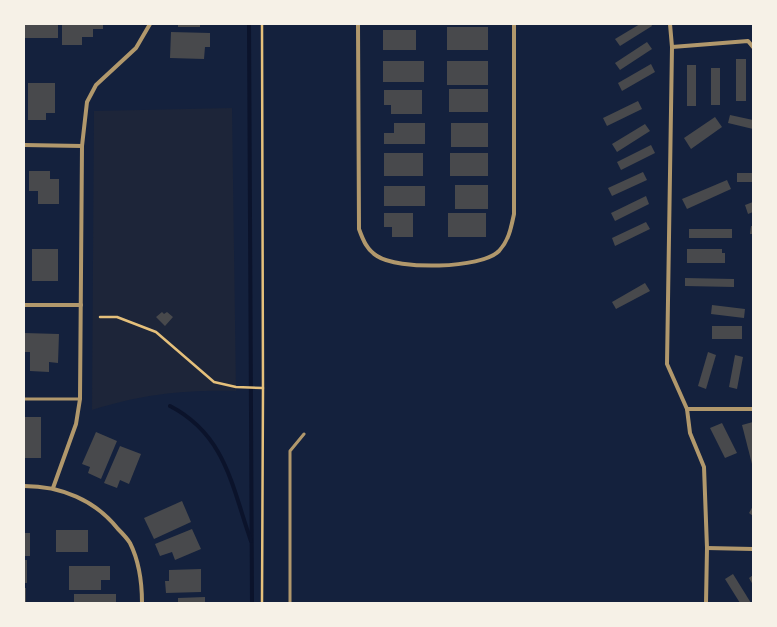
<svg xmlns="http://www.w3.org/2000/svg" width="777" height="627" font-family="'Zilla Slab',serif">
	<style>
		.green { fill: #1d2539 }
		.lines { fill: none; stroke-linecap: round; stroke-linejoin: round }
		.stream { stroke: #0b132b; stroke-width: 4 }
		.building { fill: #48494c }
		.path { stroke: #e5c07b; stroke-width: 2.5 }
		.service { stroke: #b1986c; stroke-width: 3 }
		.minor { stroke: #b1986c; stroke-width: 4 }
	</style>
	<rect width="100%" height="100%" fill="#14213d"/>
	<path class="green" d="M 232,108 L 236,391 C 183,390 144,394 92,410 L 94,111 Z"/>
	<g class="lines">
		<g class="stream">
			<path d="M 249,24 L 252,603"/>
			<path d="M 170,406 C 226,435 232,487 251,541"/>
		</g>
	</g>
	<g class="building">
		<rect x="25" y="24" width="33" height="14"/>
		<path d="M 62,24 L 103,24 L 103,29 L 93,29 L 93,37 L 82,37 L 82,45 L 62,45 Z"/>
		<rect x="178" y="24" width="22" height="3"/>
		<path d="M 640,24 L 651,24 L 652,26 L 620,46 L 615,39 Z"/>
		<rect x="447" y="27" width="41" height="23"/>
		<rect x="383" y="30" width="33" height="20"/>
		<path d="M 171,32 L 210,33 L 210,47 L 205,47 L 204,59 L 170,58 Z"/>
		<path d="M 647,42 L 652,49 L 620,70 L 615,63 Z"/>
		<rect x="736" y="59" width="10" height="42"/>
		<rect x="383" y="61" width="41" height="21"/>
		<rect x="447" y="61" width="41" height="24"/>
		<path d="M 651,64 L 655,72 L 622,91 L 618,83 Z"/>
		<rect x="687" y="65" width="9" height="41"/>
		<rect x="711" y="68" width="9" height="37"/>
		<path d="M 28,83 L 55,83 L 55,113 L 46,113 L 46,120 L 28,120 Z"/>
		<rect x="449" y="89" width="39" height="23"/>
		<path d="M 384,90 L 422,90 L 422,114 L 391,114 L 391,105 L 384,105 Z"/>
		<path d="M 638,101 L 642,109 L 607,126 L 603,118 Z"/>
		<path d="M 730,115 L 753,120 L 753,129 L 728,123 Z"/>
		<path d="M 715,117 L 722,127 L 691,149 L 684,138 Z"/>
		<path d="M 394,123 L 425,123 L 425,144 L 384,144 L 384,133 L 394,133 Z"/>
		<rect x="451" y="123" width="37" height="24"/>
		<path d="M 645,124 L 650,131 L 617,152 L 612,144 Z"/>
		<path d="M 651,145 L 655,153 L 621,170 L 617,162 Z"/>
		<rect x="384" y="153" width="39" height="23"/>
		<rect x="450" y="153" width="38" height="23"/>
		<path d="M 29,171 L 50,171 L 50,179 L 59,179 L 59,204 L 38,204 L 38,191 L 29,191 Z"/>
		<path d="M 643,172 L 647,180 L 612,196 L 608,188 Z"/>
		<rect x="737" y="173" width="16" height="9"/>
		<rect x="24" y="180" width="1" height="26"/>
		<path d="M 727,180 L 731,189 L 687,209 L 682,199 Z"/>
		<rect x="455" y="185" width="33" height="24"/>
		<rect x="384" y="186" width="41" height="20"/>
		<path d="M 646,196 L 649,204 L 615,221 L 611,213 Z"/>
		<path d="M 753,202 L 753,212 L 748,214 L 745,205 Z"/>
		<path d="M 384,213 L 413,213 L 413,237 L 392,237 L 392,227 L 384,227 Z"/>
		<rect x="448" y="213" width="38" height="24"/>
		<path d="M 646,222 L 650,229 L 615,246 L 612,238 Z"/>
		<path d="M 751,226 L 753,226 L 753,234 L 750,234 Z"/>
		<rect x="689" y="229" width="43" height="9"/>
		<rect x="32" y="249" width="26" height="32"/>
		<path d="M 687,249 L 722,249 L 722,253 L 725,253 L 725,263 L 687,263 Z"/>
		<path d="M 685,278 L 734,279 L 734,287 L 685,286 Z"/>
		<path d="M 645,283 L 650,291 L 616,309 L 612,302 Z"/>
		<path d="M 712,305 L 745,309 L 744,318 L 711,314 Z"/>
		<path d="M 162,312 L 164,314 L 167,312 L 173,317 L 165,326 L 156,317 Z"/>
		<rect x="712" y="326" width="30" height="13"/>
		<path d="M 24,333 L 59,334 L 58,363 L 49,362 L 49,372 L 30,371 L 30,352 L 24,352 Z"/>
		<path d="M 708,352 L 716,355 L 706,389 L 698,386 Z"/>
		<path d="M 735,355 L 743,357 L 737,389 L 729,387 Z"/>
		<rect x="24" y="417" width="17" height="41"/>
		<path d="M 753,422 L 753,464 L 752,464 L 742,425 Z"/>
		<path d="M 722,423 L 737,453 L 725,458 L 710,428 Z"/>
		<path d="M 96,432 L 117,441 L 101,479 L 88,473 L 90,467 L 82,464 Z"/>
		<path d="M 120,446 L 141,454 L 129,484 L 120,480 L 117,488 L 104,483 Z"/>
		<path d="M 182,501 L 191,522 L 154,539 L 144,518 Z"/>
		<path d="M 753,506 L 753,516 L 749,513 Z"/>
		<path d="M 192,529 L 201,549 L 175,560 L 172,552 L 160,556 L 155,544 Z"/>
		<rect x="56" y="530" width="32" height="22"/>
		<rect x="24" y="533" width="6" height="23"/>
		<rect x="24" y="560" width="3" height="23"/>
		<path d="M 69,566 L 110,566 L 110,580 L 101,580 L 101,590 L 69,590 Z"/>
		<path d="M 201,569 L 201,592 L 166,593 L 165,581 L 169,581 L 169,570 Z"/>
		<path d="M 733,574 L 751,603 L 740,603 L 725,579 Z"/>
		<path d="M 753,575 L 753,585 L 749,578 Z"/>
		<rect x="24" y="588" width="2" height="15"/>
		<rect x="74" y="594" width="42" height="9"/>
		<path d="M 205,597 L 205,603 L 178,603 L 178,598 Z"/>
	</g>
	<g class="lines">
		<g class="path">
			<path d="M 100,317 L 117,317 L 156,332 L 214,382 L 236,387 L 263,388"/>
			<path d="M 262,603 L 263,388 L 262,24"/>
		</g>
		<g class="service">
			<path d="M 24,399 L 80,399"/>
			<path d="M 290,603 L 290,451 L 304,434"/>
		</g>
		<g class="minor">
			<path d="M 358,24 L 359,229 C 363,240 367,250 377,256 C 398,270 481,269 499,251 C 509,240 511,228 514,214 L 514,24"/>
			<path d="M 670,24 L 672,47 L 667,364 L 687,409 L 690,433 L 704,467 L 707,548 L 706,603"/>
			<path d="M 672,47 L 748,41 L 753,47"/>
			<path d="M 24,145 L 82,146"/>
			<path d="M 24,305 L 81,305"/>
			<path d="M 687,409 L 753,409"/>
			<path d="M 24,486 C 61,486 95,500 118,529 C 122,533 127,538 130,543 C 139,561 142,583 142,603"/>
			<path d="M 53,488 L 76,424 L 80,399 L 82,146 L 87,102 L 96,85 L 136,48 L 150,24"/>
			<path d="M 707,548 L 753,549"/>
		</g>
	</g>
	<rect width="777" height="627" fill="none" stroke="#f6f1e7" stroke-width="50"/>
</svg>
